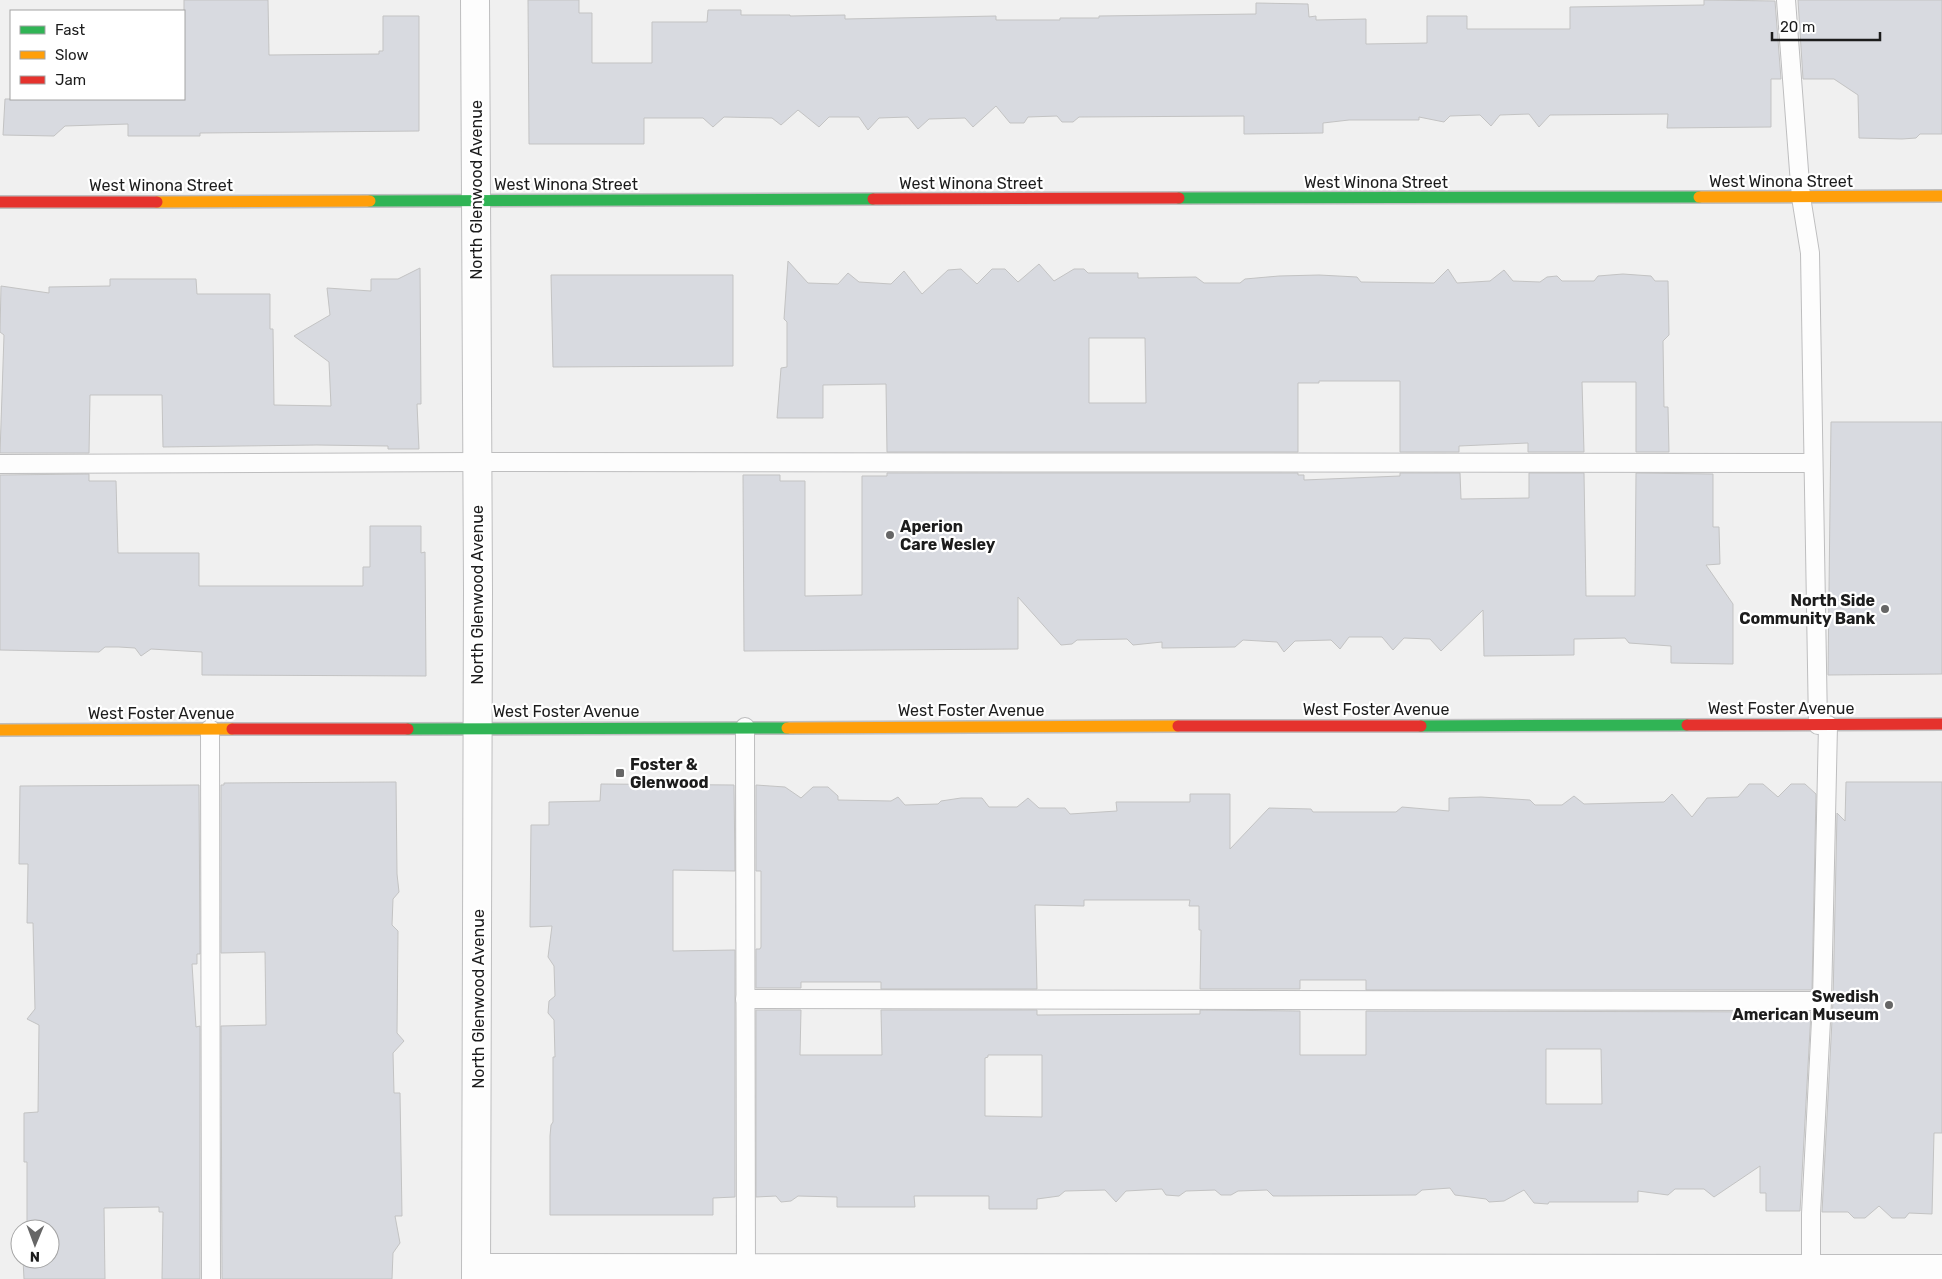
<svg xmlns="http://www.w3.org/2000/svg" width="1942" height="1279" font-family="Rubik,sans-serif">
	<style>
		.building { fill: #d8dae0; stroke: #c3c3c3; fill-rule: evenodd }
		.lines { fill: none; stroke-linecap: round; stroke-linejoin: round }
		.lane-casing { stroke: #bebebf; stroke-width: 20 }
		.street-casing { stroke: #bebebf; stroke-width: 30 }
		.fast-casing { stroke: #bebebf; stroke-width: 14 }
		.slow-casing { stroke: #bebebf; stroke-width: 14 }
		.jam-casing { stroke: #bebebf; stroke-width: 14 }
		.lane { stroke: #fdfdfd; stroke-width: 18 }
		.street { stroke: #fdfdfd; stroke-width: 28 }
		.fast { stroke: #30b455; stroke-width: 11 }
		.slow { stroke: #ff9f0a; stroke-width: 11 }
		.jam { stroke: #e5322d; stroke-width: 11 }
		.poi-dot { fill: #666; stroke: #fff; stroke-width: 2 }
		.labels { text-anchor: middle; stroke-width: 4.5; stroke-linejoin: round; paint-order: stroke }
		.street-label { font-size: 16px; fill: #1c1c1c; stroke: #fff }
		.poi-label { font-size: 16px; font-weight: bold; fill: #1c1c1c; stroke: #fff; text-anchor: start }
	</style>
	<rect width="100%" height="100%" fill="#f0f0f0"/>
	<g class="building">
		<path d="M 184,0 L 268,0 L 269,55 L 379,54 L 379,51 L 383,51 L 383,16 L 419,16 L 419,131 L 200,133 L 200,136 L 128,136 L 128,124 L 65,126 L 54,136 L 3,135 L 5,99 L 184,99 Z"/>
		<path d="M 528,0 L 579,0 L 579,13 L 592,13 L 592,63 L 652,63 L 652,22 L 707,22 L 708,10 L 741,10 L 741,15 L 790,15 L 790,16 L 845,15 L 845,19 L 996,16 L 996,20 L 1060,20 L 1060,18 L 1099,18 L 1099,16 L 1256,14 L 1256,3 L 1308,4 L 1309,17 L 1316,16 L 1316,20 L 1366,19 L 1366,44 L 1427,43 L 1427,16 L 1467,16 L 1467,29 L 1570,29 L 1570,7 L 1704,5 L 1704,0 L 1775,1 L 1781,79 L 1771,79 L 1771,127 L 1667,128 L 1668,114 L 1550,115 L 1539,127 L 1529,114 L 1500,115 L 1491,126 L 1480,115 L 1450,116 L 1444,122 L 1419,117 L 1419,120 L 1349,120 L 1323,123 L 1323,133 L 1244,134 L 1244,116 L 1079,117 L 1073,122 L 1062,122 L 1057,116 L 1028,117 L 1024,123 L 1010,123 L 996,106 L 973,127 L 965,118 L 929,119 L 918,129 L 908,117 L 879,118 L 868,130 L 859,117 L 829,117 L 819,127 L 798,110 L 781,125 L 772,118 L 724,117 L 713,127 L 703,118 L 644,118 L 644,144 L 529,144 Z"/>
		<path d="M 1798,0 L 1942,0 L 1942,134 L 1920,134 L 1916,138 L 1902,139 L 1859,138 L 1858,95 L 1834,79 L 1803,79 Z"/>
		<path d="M 788,261 L 808,283 L 838,284 L 848,273 L 859,282 L 891,284 L 904,271 L 922,294 L 948,270 L 961,269 L 977,284 L 992,269 L 1005,269 L 1018,282 L 1039,264 L 1054,281 L 1074,269 L 1084,269 L 1088,273 L 1138,273 L 1138,278 L 1196,277 L 1204,283 L 1240,283 L 1245,279 L 1279,276 L 1319,275 L 1357,277 L 1361,282 L 1434,283 L 1448,269 L 1457,283 L 1490,281 L 1504,270 L 1513,281 L 1540,282 L 1547,277 L 1557,276 L 1562,281 L 1594,281 L 1598,276 L 1623,274 L 1651,276 L 1655,281 L 1668,281 L 1669,335 L 1663,341 L 1664,407 L 1668,407 L 1669,452 L 1636,452 L 1636,382 L 1582,382 L 1584,452 L 1528,452 L 1528,443 L 1459,446 L 1459,452 L 1400,452 L 1400,381 L 1319,381 L 1319,383 L 1298,383 L 1298,452 L 887,452 L 886,384 L 823,385 L 823,418 L 777,418 L 781,368 L 787,367 L 787,322 L 784,319 ZM 1089,338 L 1145,338 L 1146,403 L 1089,403 Z"/>
		<path d="M 420,268 L 421,404 L 417,404 L 419,449 L 388,449 L 388,446 L 317,445 L 163,447 L 162,395 L 90,395 L 89,453 L 0,453 L 4,335 L 0,332 L 1,286 L 49,293 L 49,287 L 110,286 L 110,279 L 196,279 L 197,294 L 270,294 L 270,329 L 273,329 L 274,405 L 331,406 L 329,362 L 294,336 L 330,315 L 327,288 L 371,291 L 371,279 L 398,279 Z"/>
		<path d="M 551,275 L 733,275 L 733,366 L 553,367 Z"/>
		<path d="M 1831,422 L 1942,422 L 1942,674 L 1828,675 Z"/>
		<path d="M 887,473 L 1298,473 L 1298,475 L 1304,475 L 1304,480 L 1400,476 L 1400,473 L 1460,473 L 1461,499 L 1529,498 L 1529,473 L 1584,473 L 1586,596 L 1635,596 L 1636,473 L 1713,474 L 1713,527 L 1719,527 L 1720,564 L 1706,565 L 1733,604 L 1733,664 L 1671,663 L 1671,646 L 1629,643 L 1625,638 L 1574,639 L 1574,655 L 1484,656 L 1483,610 L 1441,651 L 1430,639 L 1404,638 L 1393,650 L 1382,637 L 1349,637 L 1340,649 L 1331,640 L 1295,641 L 1284,652 L 1277,642 L 1243,640 L 1235,647 L 1162,648 L 1162,642 L 1133,645 L 1127,639 L 1077,640 L 1072,644 L 1061,645 L 1018,597 L 1018,649 L 744,651 L 743,475 L 780,475 L 780,481 L 805,481 L 805,596 L 862,595 L 862,476 L 887,476 Z"/>
		<path d="M 89,474 L 89,481 L 116,481 L 118,553 L 199,553 L 199,586 L 363,586 L 363,567 L 370,567 L 370,526 L 421,526 L 421,553 L 425,552 L 426,676 L 202,675 L 202,652 L 151,649 L 141,656 L 135,648 L 119,647 L 105,647 L 99,652 L 0,650 L 0,475 Z"/>
		<path d="M 396,782 L 397,874 L 399,892 L 393,899 L 392,925 L 398,931 L 397,1033 L 404,1041 L 393,1053 L 394,1093 L 400,1093 L 402,1216 L 395,1216 L 400,1243 L 393,1253 L 392,1279 L 222,1279 L 221,1026 L 266,1025 L 265,952 L 221,953 L 221,785 L 224,785 L 224,783 Z"/>
		<path d="M 1846,782 L 1942,782 L 1942,1133 L 1934,1133 L 1932,1214 L 1909,1213 L 1905,1218 L 1892,1218 L 1879,1206 L 1865,1218 L 1854,1218 L 1848,1212 L 1822,1212 L 1833,1001 L 1837,813 L 1845,821 Z"/>
		<path d="M 601,784 L 734,785 L 735,871 L 673,870 L 673,951 L 735,950 L 735,1197 L 713,1198 L 713,1215 L 550,1215 L 550,1136 L 551,1125 L 553,1122 L 553,1057 L 555,1057 L 554,1020 L 548,1013 L 549,1001 L 555,996 L 554,966 L 548,957 L 552,926 L 530,927 L 531,825 L 549,825 L 549,802 L 600,801 Z"/>
		<path d="M 1749,784 L 1763,784 L 1778,797 L 1791,784 L 1805,784 L 1816,794 L 1812,990 L 1366,990 L 1366,980 L 1300,980 L 1300,989 L 1200,989 L 1201,930 L 1199,930 L 1199,906 L 1189,906 L 1190,900 L 1084,900 L 1084,906 L 1035,905 L 1037,989 L 881,989 L 881,982 L 801,982 L 801,988 L 756,988 L 756,949 L 760,949 L 761,947 L 761,871 L 756,871 L 756,785 L 785,787 L 801,798 L 813,787 L 828,787 L 838,796 L 838,800 L 891,801 L 898,797 L 905,805 L 938,804 L 941,801 L 961,798 L 982,798 L 989,807 L 1017,807 L 1028,798 L 1039,808 L 1065,808 L 1070,814 L 1117,811 L 1116,802 L 1190,802 L 1190,794 L 1230,794 L 1230,849 L 1269,808 L 1311,809 L 1313,812 L 1396,812 L 1402,807 L 1449,811 L 1449,798 L 1481,797 L 1530,800 L 1535,805 L 1562,805 L 1574,796 L 1584,804 L 1664,802 L 1672,794 L 1692,817 L 1707,798 L 1738,797 Z"/>
		<path d="M 199,785 L 200,954 L 197,954 L 197,964 L 192,964 L 196,1027 L 200,1026 L 200,1279 L 162,1279 L 163,1212 L 159,1212 L 159,1207 L 104,1208 L 105,1279 L 24,1279 L 23,1259 L 50,1259 L 50,1229 L 23,1229 L 23,1225 L 27,1225 L 27,1162 L 24,1162 L 24,1113 L 38,1112 L 39,1025 L 27,1019 L 35,1009 L 33,923 L 27,923 L 28,864 L 19,864 L 20,786 Z"/>
		<path d="M 756,1010 L 801,1010 L 800,1055 L 882,1055 L 881,1010 L 1037,1010 L 1037,1015 L 1200,1014 L 1200,1010 L 1300,1011 L 1300,1055 L 1366,1055 L 1366,1011 L 1811,1012 L 1800,1211 L 1766,1211 L 1766,1193 L 1760,1193 L 1760,1166 L 1714,1197 L 1704,1189 L 1675,1189 L 1668,1195 L 1638,1191 L 1638,1202 L 1549,1202 L 1548,1204 L 1534,1203 L 1524,1190 L 1504,1201 L 1489,1202 L 1486,1199 L 1455,1195 L 1450,1188 L 1422,1190 L 1416,1195 L 1284,1196 L 1273,1196 L 1267,1190 L 1238,1191 L 1231,1195 L 1221,1195 L 1215,1190 L 1186,1191 L 1179,1196 L 1166,1195 L 1162,1189 L 1126,1191 L 1116,1202 L 1105,1190 L 1065,1191 L 1059,1196 L 1037,1199 L 1037,1209 L 989,1209 L 989,1196 L 914,1196 L 915,1207 L 837,1207 L 837,1197 L 798,1196 L 791,1201 L 781,1202 L 776,1196 L 756,1197 ZM 1546,1049 L 1601,1049 L 1602,1104 L 1546,1104 ZM 988,1055 L 1042,1055 L 1042,1117 L 985,1116 L 985,1058 L 988,1057 Z"/>
	</g>
	<g class="lines">
		<defs>
			<g id="lane">
				<path d="M 1786,0 L 1801,197 L 1810,253 L 1818,725"/>
				<path d="M 0,464 L 476,462 L 1813,463"/>
				<path d="M 745,727 L 746,1277"/>
				<path d="M 210,729 L 211,1279"/>
				<path d="M 745,999 L 1822,1001"/>
				<path d="M 1811,1279 L 1811,1214 L 1822,1001 L 1828,725"/>
			</g>
			<g id="street">
				<path d="M 475,0 L 478,591 L 476,1279"/>
				<path d="M 477,1268 L 1942,1269"/>
			</g>
			<g id="fast">
				<path d="M 1179,198 L 1699,197"/>
				<path d="M 370,201 L 873,199"/>
				<path d="M 1421,726 L 1687,725"/>
				<path d="M 408,729 L 787,728"/>
			</g>
			<g id="slow">
				<path d="M 1699,197 L 1942,196"/>
				<path d="M 157,202 L 370,201"/>
				<path d="M 787,728 L 1178,726"/>
				<path d="M 0,730 L 232,729"/>
			</g>
			<g id="jam">
				<path d="M 873,199 L 1179,198"/>
				<path d="M 0,202 L 157,202"/>
				<path d="M 1687,725 L 1942,724"/>
				<path d="M 1178,726 L 1421,726"/>
				<path d="M 232,729 L 408,729"/>
			</g>
		</defs>
		<use href="#lane" class="lane-casing"/>
		<use href="#street" class="street-casing"/>
		<use href="#fast" class="fast-casing"/>
		<use href="#slow" class="slow-casing"/>
		<use href="#jam" class="jam-casing"/>
		<use href="#lane" class="lane"/>
		<use href="#street" class="street"/>
		<use href="#fast" class="fast"/>
		<use href="#slow" class="slow"/>
		<use href="#jam" class="jam"/>
	</g>
	<g class="poi-dot">
		<circle cx="890" cy="535" r="5"/>
		<circle cx="1885" cy="609" r="5"/>
		<rect x="615" y="768" width="10" height="10" rx="2.5"/>
		<circle cx="1889" cy="1005" r="5"/>
	</g>
	<g class="labels">
		<g class="street-label">
			<text x="1781" y="187">West Winona Street</text>
			<text x="1376" y="188">West Winona Street</text>
			<text x="971" y="189">West Winona Street</text>
			<text x="566" y="190">West Winona Street</text>
			<text x="161" y="191">West Winona Street</text>
			<text transform="translate(476 190) rotate(-90)" y="6">North Glenwood Avenue</text>
			<text transform="translate(477 595) rotate(-90)" y="6">North Glenwood Avenue</text>
			<text x="1781" y="714">West Foster Avenue</text>
			<text x="1376" y="715">West Foster Avenue</text>
			<text x="971" y="716">West Foster Avenue</text>
			<text x="566" y="717">West Foster Avenue</text>
			<text x="161" y="719">West Foster Avenue</text>
			<text transform="translate(478 999) rotate(-90)" y="6">North Glenwood Avenue</text>
		</g>
		<g class="poi-label">
			<text x="900" y="532">Aperion<tspan x="900" dy="18">Care Wesley</tspan></text>
			<text x="1875" y="606" text-anchor="end">North Side<tspan x="1875" dy="18">Community Bank</tspan></text>
			<text x="630" y="770">Foster &amp;<tspan x="630" dy="18">Glenwood</tspan></text>
			<text x="1879" y="1002" text-anchor="end">Swedish<tspan x="1879" dy="18">American Museum</tspan></text>
		</g>
	</g>
	<rect x="10" y="10" width="175" height="90" fill="#ffffff" stroke="#a4a4a4"/>
	<rect x="20" y="26" width="25" height="8" fill="#30b455" stroke="#a4a4a4"/>
	<text x="55" y="35" font-size="15" fill="#1c1c1c">Fast</text>
	<rect x="20" y="51" width="25" height="8" fill="#ff9f0a" stroke="#a4a4a4"/>
	<text x="55" y="60" font-size="15" fill="#1c1c1c">Slow</text>
	<rect x="20" y="76" width="25" height="8" fill="#e5322d" stroke="#a4a4a4"/>
	<text x="55" y="85" font-size="15" fill="#1c1c1c">Jam</text>
	<g transform="translate(35 1244) rotate(181)"><circle r="24" fill="#ffffff" stroke="#a4a4a4"/>
	<path d="M0-4L9 19L0 12L-9 19Z" fill="#666666"/>
	<text y="-8" font-size="14" font-weight="bold" text-anchor="middle" fill="#1c1c1c">N</text>
	</g>
	<path d="M1772 32v8h108v-8" fill="none" stroke="#1c1c1c" stroke-width="2.5"/>
	<text x="1780" y="32" font-size="15" fill="#1c1c1c" stroke="#ffffff" stroke-width="4" paint-order="stroke">20 m</text>
</svg>
